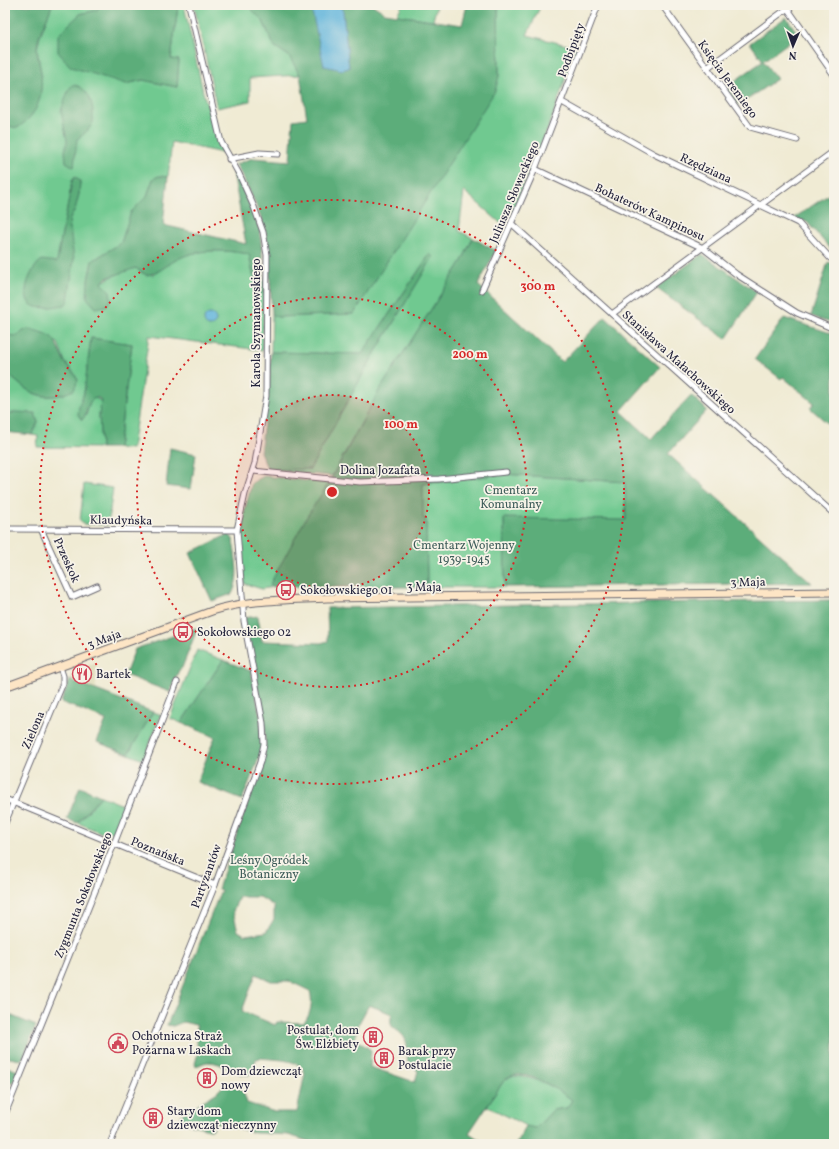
<svg xmlns="http://www.w3.org/2000/svg" width="839" height="1149" font-family="Vollkorn,serif">
	<style>
		.built { fill: #dfddbb }
		.green { fill: #6fc990; stroke: #487666; fill-rule: evenodd }
		.forest { fill: #5bad7a; stroke: #3e685a; fill-rule: evenodd }
		.water { fill: #5eb4db; stroke: #406b8b }
		.lines { fill: none; stroke-linecap: round; stroke-linejoin: round }
		.street-casing { stroke: #6a6871; stroke-width: 7 }
		.secondary-casing { stroke: #6a6871; stroke-width: 9 }
		.street { stroke: #fff; stroke-width: 5 }
		.secondary { stroke: #fde5c5; stroke-width: 7 }
		.ring { fill: none; stroke: #d62828; stroke-width: 2; stroke-dasharray: 2 4 }
		.labels { text-anchor: middle; stroke-width: 3.5; stroke-linejoin: round; paint-order: stroke }
		.street-label { font-size: 12px; fill: #22223b; stroke: #f7f3e8 }
		.park-label { font-size: 12px; fill: #3d5c59; stroke: #f7f3e8 }
		.poi-label { font-size: 12px; fill: #22223b; stroke: #f7f3e8; text-anchor: start }
		.centre { fill: #d62828; stroke: #f7f3e8; stroke-width: 2 }
		.ring-label { font-size: 12px; text-anchor: middle; font-weight: bold; fill: #d62828; stroke: #f7f3e8; stroke-width: 3.5; stroke-linejoin: round; paint-order: stroke }
	</style>
	<rect width="100%" height="100%" fill="#f7f3e8"/>
	<filter id="ink" filterUnits="userSpaceOnUse"><feTurbulence type="fractalNoise" baseFrequency=".025" numOctaves="2"/><feDisplacementMap in="SourceGraphic" scale="8" xChannelSelector="R" yChannelSelector="G"/><feConvolveMatrix kernelMatrix="1 2 1 2 8 2 1 2 1" color-interpolation-filters="sRGB"/></filter>
	<filter id="wash" filterUnits="userSpaceOnUse"><feTurbulence type="fractalNoise" baseFrequency=".012" numOctaves="4" result="noise"/><feDisplacementMap in="SourceGraphic" scale="16" xChannelSelector="R" yChannelSelector="G"/><feGaussianBlur stdDeviation="0.9" result="paint"/><feColorMatrix in="noise" values="0 0 0 0 0 0 0 0 0 0 0 0 0 0 0 0 0 1.4 0 .05"/><feComposite in="paint" operator="in"/></filter>
	<g filter="url(#wash)">
		<rect width="100%" height="100%" fill="#f0ebd4"/>
		<path class="built" d="M 95,663 L 96,665 L 96,690 L 70,680 L 73,671 Z"/>
		<g class="green">
			<path d="M 52,5 L 97,5 L 97,10 L 80,14 L 126,84 L 143,80 L 177,87 L 179,60 L 171,59 L 178,6 L 159,5 L 184,5 L 203,92 L 222,153 L 172,142 L 168,177 L 159,176 L 153,179 L 147,196 L 131,212 L 121,243 L 92,261 L 88,281 L 110,291 L 102,283 C 106,278 129,269 136,268 L 142,273 L 153,275 C 161,270 168,264 176,259 C 198,248 226,250 249,254 L 257,294 L 265,292 L 262,352 L 260,350 L 149,336 L 132,449 L 118,448 L 132,344 L 91,338 L 84,393 L 81,400 L 86,416 L 90,401 L 95,398 L 101,401 L 99,415 L 101,448 L 37,447 L 38,436 L 32,435 L 38,422 L 10,414 L 5,415 L 5,371 C 24,389 38,402 65,394 L 75,374 L 65,362 L 58,343 L 25,330 L 17,336 L 5,335 L 10,312 L 5,311 L 5,125 L 18,128 L 41,73 L 37,49 L 40,36 ZM 72,181 L 80,181 L 79,194 L 68,225 L 74,259 L 47,307 L 36,307 L 26,291 L 28,284 L 57,262 C 61,234 68,208 72,181 Z"/>
			<path d="M 194,5 L 247,5 L 263,21 L 274,46 L 289,56 L 300,75 L 250,78 L 250,101 L 217,108 Z"/>
			<path d="M 402,5 L 437,5 L 433,20 L 397,15 Z"/>
			<path d="M 498,5 L 541,5 L 527,35 L 571,46 L 572,44 L 577,45 L 550,124 L 505,227 L 464,191 L 459,231 L 473,238 L 462,261 L 379,391 L 332,476 L 268,470 L 310,469 L 372,358 L 433,257 L 430,254 L 362,354 L 271,352 L 272,315 L 278,317 L 354,314 L 499,76 Z"/>
			<path d="M 503,474 L 625,482 L 626,521 L 504,519 L 505,587 L 427,587 L 426,519 L 270,584 L 273,587 L 262,589 L 245,584 L 240,541 L 240,529 L 252,483 L 264,476 L 328,483 L 330,481 L 423,484 Z"/>
			<path d="M 84,484 L 113,488 L 108,525 L 83,524 L 80,521 Z"/>
			<path d="M 197,650 L 223,660 L 181,723 L 170,718 Z"/>
			<path d="M 153,712 L 161,715 L 143,760 L 128,754 Z"/>
			<path d="M 101,796 L 125,806 L 115,830 L 107,835 L 78,823 Z"/>
			<path d="M 511,1076 C 535,1076 554,1086 572,1100 L 567,1108 L 553,1110 L 536,1129 L 532,1129 L 487,1106 L 503,1082 Z"/>
		</g>
		<g class="forest">
			<path d="M 5,5 L 52,5 C 48,18 37,36 37,49 C 37,56 40,65 41,73 C 43,97 38,115 17,128 L 5,125 Z"/>
			<path d="M 97,5 L 178,6 L 171,59 L 179,60 L 177,87 L 143,80 L 126,84 L 71,67 L 58,52 L 58,35 L 80,14 L 97,10 Z"/>
			<path d="M 247,5 L 316,5 L 312,12 L 342,70 L 349,68 L 343,11 L 339,5 L 373,5 L 385,13 L 462,25 L 467,5 L 498,5 L 499,76 L 495,91 L 354,314 L 278,317 L 272,315 L 268,244 C 263,215 249,190 236,164 L 253,158 L 290,161 L 293,120 L 307,118 L 300,75 L 289,56 L 274,46 L 263,21 Z"/>
			<path d="M 786,17 L 799,35 L 763,61 L 777,79 L 739,105 L 726,87 L 763,61 L 750,43 Z"/>
			<path d="M 72,85 C 89,85 96,108 92,123 C 90,130 83,135 77,139 L 74,167 L 66,162 L 65,151 L 67,141 L 61,111 L 68,91 Z"/>
			<path d="M 233,172 L 237,174 L 260,230 L 265,292 L 257,294 L 249,254 C 226,250 197,248 176,260 C 165,266 158,274 146,275 L 136,268 L 106,278 L 102,283 L 110,291 L 111,300 L 106,306 L 96,308 L 87,298 L 88,281 L 92,261 L 121,243 L 131,212 L 147,196 L 153,179 L 159,176 L 168,177 L 163,225 L 246,244 Z"/>
			<path d="M 75,177 L 80,181 L 79,194 L 75,210 L 69,220 L 74,259 L 68,301 L 65,305 C 56,306 45,309 36,307 C 16,301 30,268 42,260 L 57,262 C 61,234 68,208 72,181 Z"/>
			<path d="M 834,191 L 834,253 L 807,222 L 794,218 Z"/>
			<path d="M 473,238 L 496,251 L 478,285 L 562,362 L 605,317 L 660,367 L 621,411 L 651,439 L 691,395 L 707,410 L 668,454 L 812,583 L 505,587 L 504,518 L 626,520 L 625,482 L 503,474 L 423,484 L 423,518 L 426,519 L 427,587 L 273,587 L 270,584 L 306,518 L 330,481 L 379,391 L 462,261 Z"/>
			<path d="M 430,254 L 433,257 L 372,358 L 310,469 L 268,470 L 260,452 L 268,394 L 271,352 L 362,354 Z"/>
			<path d="M 702,254 L 757,292 L 726,339 L 656,288 Z"/>
			<path d="M 828,262 L 834,264 L 834,324 L 811,316 Z"/>
			<path d="M 784,318 L 834,334 L 834,429 L 810,408 L 814,403 L 783,377 L 781,379 L 755,359 Z"/>
			<path d="M 30,329 C 62,338 51,338 65,362 C 69,369 75,373 78,380 L 74,390 C 42,404 28,393 5,371 L 5,335 L 17,336 L 25,330 Z"/>
			<path d="M 91,338 L 132,344 L 118,448 L 101,448 L 99,415 L 101,401 L 99,398 C 86,397 89,413 82,420 L 78,415 L 79,406 L 84,393 Z"/>
			<path d="M 16,412 L 35,413 L 38,422 L 32,435 L 5,432 L 5,415 Z"/>
			<path d="M 170,448 L 196,454 L 191,489 L 166,486 Z"/>
			<path d="M 229,534 L 233,539 C 235,558 241,576 232,594 L 212,601 L 190,553 Z"/>
			<path d="M 834,600 L 834,1144 L 516,1144 L 526,1126 L 536,1128 L 553,1110 L 567,1108 L 572,1100 C 559,1090 529,1070 511,1076 C 508,1077 505,1080 503,1082 L 469,1133 L 486,1144 L 318,1144 L 288,1135 L 255,1133 L 215,1122 L 213,1129 L 209,1129 L 180,1122 L 182,1114 L 216,1093 L 224,1085 L 240,1089 L 244,1094 L 247,1103 L 275,1112 L 297,1112 L 305,1073 C 300,1058 274,1060 261,1058 L 256,1059 L 252,1072 L 249,1075 C 231,1075 225,1062 208,1062 C 204,1062 200,1065 196,1066 L 195,1064 L 199,1049 C 194,1041 199,1034 196,1025 L 183,1022 L 173,1026 L 167,1025 L 221,890 L 218,889 L 265,752 L 265,727 L 244,618 L 258,616 L 262,641 L 321,643 L 328,641 L 327,608 ZM 239,897 L 260,897 L 274,906 L 274,919 L 266,932 L 245,935 L 238,931 L 233,911 ZM 256,974 L 271,981 L 289,981 L 310,991 C 313,1002 311,1014 304,1023 L 277,1022 L 275,1025 L 242,1011 ZM 369,1005 L 392,1014 C 387,1030 397,1027 404,1037 C 409,1045 406,1054 408,1062 L 418,1071 L 415,1082 L 370,1067 L 371,1050 L 355,1039 L 359,1023 Z"/>
			<path d="M 196,628 L 196,632 L 182,668 L 179,670 L 170,692 L 125,675 L 135,649 Z"/>
			<path d="M 223,660 L 251,671 L 261,720 L 261,753 L 242,800 L 197,782 L 215,737 L 181,723 Z"/>
			<path d="M 70,680 L 153,712 L 128,754 L 97,742 L 106,720 L 61,702 Z"/>
			<path d="M 80,787 L 101,796 L 77,823 L 67,819 Z"/>
			<path d="M 5,1013 L 36,1026 L 23,1058 L 20,1060 L 5,1057 Z"/>
			<path d="M 5,1066 L 18,1071 L 13,1083 L 5,1079 Z"/>
		</g>
		<g class="water">
			<path d="M 316,5 L 339,5 L 343,11 L 349,68 L 342,70 L 324,66 L 312,12 Z"/>
			<circle cx="210" cy="320" r="6"/>
		</g>
	</g>
	<g filter="url(#ink)">
		<g class="lines">
			<defs>
				<g id="street">
					<path d="M 662,5 L 750,127 L 797,140"/>
					<path d="M 785,5 L 834,75"/>
					<path d="M 707,68 L 792,5"/>
					<path d="M 562,102 L 654,154 L 798,223 L 830,258 L 834,259"/>
					<path d="M 229,159 L 259,153 L 278,154"/>
					<path d="M 535,169 L 703,248 L 736,274 L 797,313 L 834,329"/>
					<path d="M 512,224 L 834,514"/>
					<path d="M 482,290 L 535,169 L 598,5"/>
					<path d="M 612,314 L 834,151"/>
					<path d="M 253,471 L 360,482 L 439,479 L 506,472"/>
					<path d="M 5,529 L 237,530"/>
					<path d="M 41,529 L 72,597 L 97,586"/>
					<path d="M 5,799 L 215,885"/>
					<path d="M 5,823 L 63,683 L 63,676 L 60,667"/>
					<path d="M 5,1114 L 114,844 L 177,682"/>
					<path d="M 110,1144 L 215,885 L 260,762 L 264,744 L 263,723 L 244,621 L 237,530 L 245,494 L 255,463 L 266,396 L 267,255 L 263,232 L 254,207 L 239,174 L 221,142 L 189,5"/>
				</g>
				<path id="secondary" d="M 5,687 L 212,611 C 249,599 288,600 327,598 L 834,592"/>
			</defs>
			<use href="#street" class="street-casing"/>
			<use href="#secondary" class="secondary-casing"/>
			<use href="#street" class="street"/>
			<use href="#secondary" class="secondary"/>
		</g>
	</g>
	<circle cx="332" cy="492" r="97" fill="#d62828" fill-opacity=".12"/>
	<g class="ring">
		<circle cx="332" cy="492" r="97"/>
		<circle cx="332" cy="492" r="195"/>
		<circle cx="332" cy="492" r="292"/>
	</g>
	<defs>
		<symbol id="bus-ring" viewBox="-11 -11 22 22"><circle r="9.5" fill="#f7f3e8" stroke="#d1495b" stroke-width="1.5"/><path d="M-5-6H5V4H4V6H2V4H-2V6H-4V4H-5ZM-3.5-4V0h7V-4ZM-3.5 1.2v1.5H-2V1.2ZM2 1.2v1.5H3.5V1.2Z" fill="#d1495b"/></symbol>
		<symbol id="restaurant-ring" viewBox="-11 -11 22 22"><circle r="9.5" fill="#f7f3e8" stroke="#d1495b" stroke-width="1.5"/><path d="M-5-6h1v4h1v-4h1v4h1v-4h1v5L-1.5 .5V6h-2V.5L-5-1ZM5-6V6H3V1.5H1.5Q1.5-4 5-6Z" fill="#d1495b"/></symbol>
		<symbol id="building-ring" viewBox="-11 -11 22 22"><circle r="9.5" fill="#f7f3e8" stroke="#d1495b" stroke-width="1.5"/><path d="M-4-6H4V6H1V3H-1V6H-4ZM-2.5-4.3h1.7v1.8h-1.7ZM.8-4.3h1.7v1.8H.8ZM-2.5-1h1.7V.8h-1.7ZM.8-1h1.7V.8H.8Z" fill="#d1495b"/></symbol>
		<symbol id="civic-ring" viewBox="-11 -11 22 22"><circle r="9.5" fill="#f7f3e8" stroke="#d1495b" stroke-width="1.5"/><path d="M-.6-6.5H3V-4.5H.6V-3L4-1V1h2V6H-6V1h2V-1L-.6-3ZM-1.2 2.5V6h2.4V2.5Z" fill="#d1495b"/></symbol>
	</defs>
	<g fill-rule="evenodd">
		<use href="#bus-ring" x="275" y="579" width="22" height="22"/>
		<use href="#bus-ring" x="172" y="621" width="22" height="22"/>
		<use href="#restaurant-ring" x="71" y="663" width="22" height="22"/>
		<use href="#building-ring" x="362" y="1026" width="22" height="22"/>
		<use href="#civic-ring" x="107" y="1032" width="22" height="22"/>
		<use href="#building-ring" x="373" y="1047" width="22" height="22"/>
		<use href="#building-ring" x="196" y="1067" width="22" height="22"/>
		<use href="#building-ring" x="142" y="1107" width="22" height="22"/>
	</g>
	<g class="labels">
		<g class="street-label">
			<text transform="translate(571 50) rotate(-70)" y="4">Podbipięty</text>
			<text transform="translate(728 79) rotate(54)" y="4">Księcia Jeremiego</text>
			<text transform="translate(706 168) rotate(25)" y="4">Rzędziana</text>
			<text transform="translate(514 192) rotate(-67)" y="4">Juliusza Słowackiego</text>
			<text transform="translate(650 212) rotate(25)" y="4">Bohaterów Kampinosu</text>
			<text transform="translate(256 323) rotate(-90)" y="4">Karola Szymanowskiego</text>
			<text transform="translate(679 362) rotate(42)" y="4">Stanisława Małachowskiego</text>
			<text x="380" y="474">Dolina Jozafata</text>
			<text transform="translate(121 520) rotate(1)" y="4">Klaudyńska</text>
			<text transform="translate(67 560) rotate(66)" y="4">Przeskok</text>
			<text transform="translate(748 582) rotate(-1)" y="4">3 Maja</text>
			<text x="424" y="591">3 Maja</text>
			<text transform="translate(104 639) rotate(-20)" y="4">3 Maja</text>
			<text transform="translate(33 730) rotate(-67)" y="4">Zielona</text>
			<text transform="translate(158 851) rotate(22)" y="4">Poznańska</text>
			<text transform="translate(206 876) rotate(-70)" y="4">Partyzantów</text>
			<text transform="translate(83 895) rotate(-68)" y="4">Zygmunta Sokołowskiego</text>
		</g>
		<g class="park-label">
			<text x="511" y="494">Cmentarz<tspan x="511" dy="14">Komunalny</tspan></text>
			<text x="464" y="549">Cmentarz Wojenny<tspan x="464" dy="14">1939-1945</tspan></text>
			<text x="269" y="864">Leśny Ogródek<tspan x="269" dy="14">Botaniczny</tspan></text>
		</g>
		<g class="poi-label">
			<text x="300" y="594">Sokołowskiego 01</text>
			<text x="197" y="636">Sokołowskiego 02</text>
			<text x="96" y="678">Bartek</text>
			<text x="359" y="1034" text-anchor="end">Postulat, dom<tspan x="359" dy="14">Św. Elżbiety</tspan></text>
			<text x="132" y="1040">Ochotnicza Straż<tspan x="132" dy="14">Pożarna w Laskach</tspan></text>
			<text x="398" y="1055">Barak przy<tspan x="398" dy="14">Postulacie</tspan></text>
			<text x="221" y="1075">Dom dziewcząt<tspan x="221" dy="14">nowy</tspan></text>
			<text x="167" y="1115">Stary dom<tspan x="167" dy="14">dziewcząt nieczynny</tspan></text>
		</g>
	</g>
	<circle cx="332" cy="492" r="6" class="centre"/>
	<g class="ring-label">
		<text x="538" y="290">300 m</text>
		<text x="470" y="358">200 m</text>
		<text x="401" y="428">100 m</text>
	</g>
	<rect width="839" height="1149" fill="none" stroke="#f7f3e8" stroke-width="20"/>
	<g transform="translate(793 46) rotate(182)" stroke="#f7f3e8" stroke-width="3" paint-order="stroke">
	<path d="M0-3L7 15L0 10L-7 15Z" fill="#22223b"/>
	<text y="-6" font-size="11" font-weight="bold" text-anchor="middle" fill="#22223b">N</text>
	</g>
</svg>
